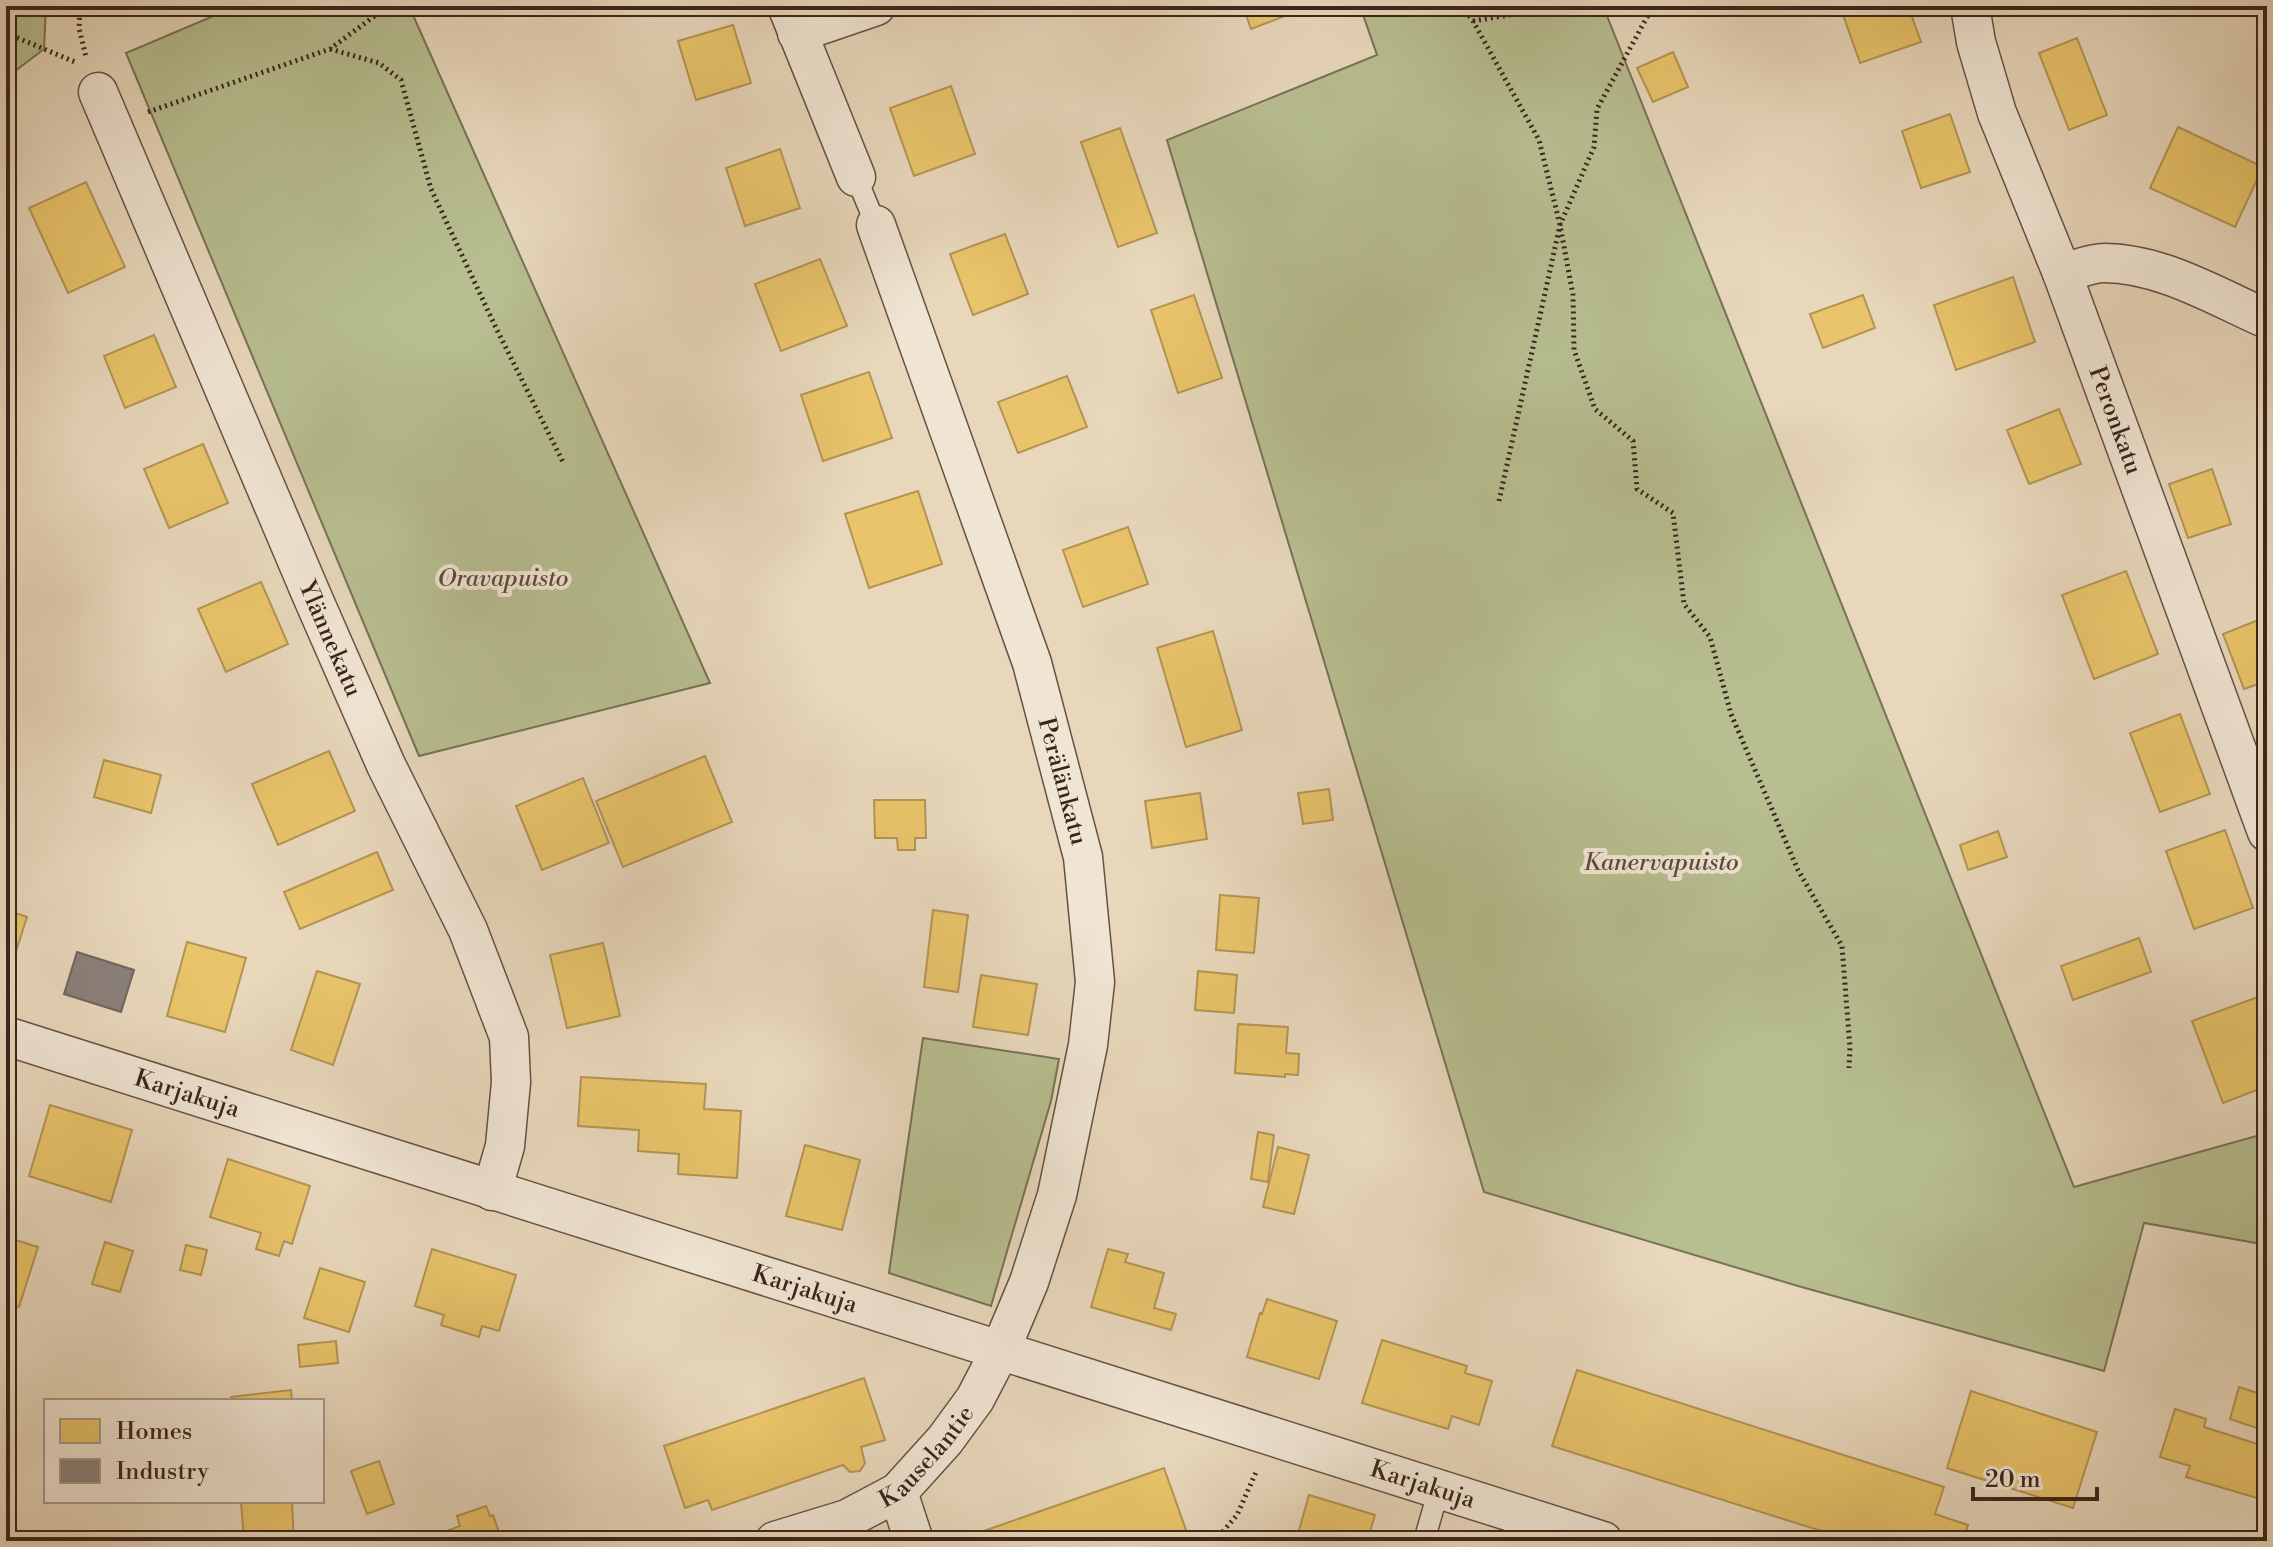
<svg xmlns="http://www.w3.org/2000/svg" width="2273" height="1547" font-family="'Libre Bodoni',serif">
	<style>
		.green { fill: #b7be90; stroke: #787256; stroke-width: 2 }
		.homes { fill: #e9c46a; stroke: #b49453; stroke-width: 2 }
		.industry { fill: #8a817c; stroke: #726560; stroke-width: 2 }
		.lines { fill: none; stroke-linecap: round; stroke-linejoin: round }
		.service-casing { stroke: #665244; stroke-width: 23 }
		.minor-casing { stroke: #665244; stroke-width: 41 }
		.path { stroke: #3a251d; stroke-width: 5; stroke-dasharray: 2 4; stroke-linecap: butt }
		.service { stroke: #f0e5d3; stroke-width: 20 }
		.minor { stroke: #f0e5d3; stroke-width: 38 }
		.labels { text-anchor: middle; stroke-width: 8; stroke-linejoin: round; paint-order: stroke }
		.street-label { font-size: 24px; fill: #3a251d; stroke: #f0e5d3 }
		.park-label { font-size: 24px; font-style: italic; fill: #594b3a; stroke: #f0e5d3 }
	</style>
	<rect width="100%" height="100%" fill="#e8d7bb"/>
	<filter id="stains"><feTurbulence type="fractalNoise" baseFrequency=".0025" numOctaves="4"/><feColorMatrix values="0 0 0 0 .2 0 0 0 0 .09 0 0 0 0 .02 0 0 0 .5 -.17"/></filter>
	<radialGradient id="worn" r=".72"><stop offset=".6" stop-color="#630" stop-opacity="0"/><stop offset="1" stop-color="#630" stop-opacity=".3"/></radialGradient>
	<g class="green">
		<path d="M 6,6 L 46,6 L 44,49 L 6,78 Z"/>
		<path d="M 237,6 L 409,6 L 710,683 L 419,756 L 126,53 Z"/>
		<path d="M 1360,6 L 1603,6 L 2074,1187 L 2267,1133 L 2267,1245 L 2144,1223 L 2104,1371 L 1798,1286 L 1484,1192 L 1167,140 L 1377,55 Z"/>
		<path d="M 923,1038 L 1059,1059 L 1051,1101 L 991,1306 L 889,1273 Z"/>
	</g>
	<g class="homes">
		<path d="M 1243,6 L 1311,6 L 1251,29 Z"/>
		<path d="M 1840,6 L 1908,6 L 1921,42 L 1860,63 Z"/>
		<path d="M 733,25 L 751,83 L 696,100 L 678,41 Z"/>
		<path d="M 2077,38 L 2107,115 L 2069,130 L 2039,53 Z"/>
		<path d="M 1673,52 L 1688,87 L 1653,102 L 1637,68 Z"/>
		<path d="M 951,86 L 975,154 L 914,176 L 890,108 Z"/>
		<path d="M 1950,114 L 1970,172 L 1921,188 L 1902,131 Z"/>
		<path d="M 2178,127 L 2263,167 L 2235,227 L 2150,188 Z"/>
		<path d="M 1120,128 L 1157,233 L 1118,247 L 1081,142 Z"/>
		<path d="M 780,149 L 800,208 L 745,226 L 726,168 Z"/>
		<path d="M 86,182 L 125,267 L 68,293 L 29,208 Z"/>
		<path d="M 1005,234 L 1028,294 L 973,315 L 950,254 Z"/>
		<path d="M 820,259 L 847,326 L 781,351 L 755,284 Z"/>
		<path d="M 2013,277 L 2035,342 L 1956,370 L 1934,305 Z"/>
		<path d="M 1194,295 L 1222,378 L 1178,393 L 1151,310 Z"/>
		<path d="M 1863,295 L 1875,328 L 1823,348 L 1810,314 Z"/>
		<path d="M 154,335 L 176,387 L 125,408 L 104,356 Z"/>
		<path d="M 869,372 L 892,438 L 823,461 L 801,395 Z"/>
		<path d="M 1067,376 L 1087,427 L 1018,453 L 998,402 Z"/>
		<path d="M 2059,409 L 2081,464 L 2029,484 L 2007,430 Z"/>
		<path d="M 203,444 L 228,503 L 169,528 L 144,469 Z"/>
		<path d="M 2212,469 L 2231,524 L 2188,538 L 2169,484 Z"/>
		<path d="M 918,491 L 942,564 L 869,588 L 845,514 Z"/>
		<path d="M 1128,527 L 1148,584 L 1083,607 L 1063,550 Z"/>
		<path d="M 2126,571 L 2158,654 L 2094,679 L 2062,595 Z"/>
		<path d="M 261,582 L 288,644 L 226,672 L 198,609 Z"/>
		<path d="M 2266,617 L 2267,681 L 2244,689 L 2223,634 Z"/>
		<path d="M 1213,631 L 1242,730 L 1186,747 L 1157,648 Z"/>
		<path d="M 2180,714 L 2210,794 L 2160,812 L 2130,733 Z"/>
		<path d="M 329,751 L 355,811 L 278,845 L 252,784 Z"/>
		<path d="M 705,756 L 732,822 L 623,867 L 596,801 Z"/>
		<path d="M 104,760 L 161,775 L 151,813 L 94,797 Z"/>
		<path d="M 583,778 L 609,843 L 542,870 L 516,806 Z"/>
		<path d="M 1329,789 L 1333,820 L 1303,824 L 1298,793 Z"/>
		<path d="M 1200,793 L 1207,839 L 1152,848 L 1145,801 Z"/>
		<path d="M 874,800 L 925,800 L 926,838 L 915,838 L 915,850 L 898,850 L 897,838 L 875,838 Z"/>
		<path d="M 2225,830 L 2253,908 L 2194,929 L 2166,851 Z"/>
		<path d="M 1998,831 L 2007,857 L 1968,870 L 1960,845 Z"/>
		<path d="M 377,852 L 393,890 L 300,929 L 284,892 Z"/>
		<path d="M 1220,895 L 1259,898 L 1254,953 L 1216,950 Z"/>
		<path d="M 6,910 L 27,917 L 12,964 L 6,962 Z"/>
		<path d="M 933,910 L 968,915 L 958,992 L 924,987 Z"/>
		<path d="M 2139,938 L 2151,972 L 2073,1000 L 2061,966 Z"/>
		<path d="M 187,942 L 246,958 L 225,1032 L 167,1016 Z"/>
		<path d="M 603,943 L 620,1016 L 567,1028 L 550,955 Z"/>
		<path d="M 317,971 L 360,984 L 333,1065 L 291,1050 Z"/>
		<path d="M 1198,971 L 1237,975 L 1234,1013 L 1195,1010 Z"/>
		<path d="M 981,975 L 1037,984 L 1028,1035 L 973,1027 Z"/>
		<path d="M 2258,997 L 2267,1021 L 2267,1086 L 2223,1103 L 2192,1021 Z"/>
		<path d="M 1238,1024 L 1288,1027 L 1286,1053 L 1299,1054 L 1298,1075 L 1285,1074 L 1285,1077 L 1235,1073 Z"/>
		<path d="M 581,1077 L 706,1084 L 704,1109 L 741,1111 L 737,1178 L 678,1174 L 679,1154 L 638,1151 L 639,1130 L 578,1126 Z"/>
		<path d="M 50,1105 L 132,1130 L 111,1202 L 29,1176 Z"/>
		<path d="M 1258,1132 L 1274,1135 L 1268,1182 L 1251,1179 Z"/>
		<path d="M 805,1145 L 860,1160 L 842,1230 L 786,1216 Z"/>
		<path d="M 1278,1147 L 1309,1155 L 1294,1214 L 1263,1207 Z"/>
		<path d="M 228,1159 L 310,1186 L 292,1244 L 284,1241 L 279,1256 L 256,1249 L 261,1233 L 210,1217 Z"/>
		<path d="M 6,1237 L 38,1247 L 19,1307 L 6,1303 Z"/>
		<path d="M 105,1242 L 133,1251 L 120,1292 L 92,1284 Z"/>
		<path d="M 186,1245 L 207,1250 L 201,1275 L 180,1270 Z"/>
		<path d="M 432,1249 L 516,1275 L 499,1331 L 482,1326 L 479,1337 L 441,1325 L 444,1315 L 415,1306 Z"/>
		<path d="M 1108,1249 L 1128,1254 L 1125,1262 L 1164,1273 L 1154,1308 L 1176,1314 L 1171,1330 L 1091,1307 Z"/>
		<path d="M 320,1268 L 365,1282 L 349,1332 L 304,1318 Z"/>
		<path d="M 1267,1299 L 1337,1321 L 1319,1379 L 1247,1357 L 1260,1313 L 1262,1314 Z"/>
		<path d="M 1382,1340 L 1467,1366 L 1465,1373 L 1492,1381 L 1479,1425 L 1452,1416 L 1448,1429 L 1362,1403 Z"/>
		<path d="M 336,1341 L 338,1363 L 300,1367 L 298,1345 Z"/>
		<path d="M 1577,1370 L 1944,1487 L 1935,1514 L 1968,1525 L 1963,1541 L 1853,1541 L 1552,1446 Z"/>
		<path d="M 864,1378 L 885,1440 L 861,1447 L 865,1463 L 860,1471 L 850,1472 L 843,1465 L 712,1510 L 708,1500 L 685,1508 L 664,1446 Z"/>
		<path d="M 2239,1387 L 2267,1396 L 2267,1416 L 2263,1430 L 2230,1419 Z"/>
		<path d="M 291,1390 L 292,1401 L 231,1401 L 231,1397 Z"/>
		<path d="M 1971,1391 L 2097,1432 L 2073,1508 L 1947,1468 Z"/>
		<path d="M 2175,1409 L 2206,1419 L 2204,1427 L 2267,1447 L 2267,1501 L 2186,1477 L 2190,1466 L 2160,1457 Z"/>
		<path d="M 379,1461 L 394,1504 L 367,1514 L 351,1471 Z"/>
		<path d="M 1164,1468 L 1186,1530 L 1155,1541 L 977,1541 L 975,1534 Z"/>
		<path d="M 1309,1495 L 1375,1515 L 1367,1541 L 1296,1541 Z"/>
		<path d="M 241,1501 L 292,1501 L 294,1541 L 244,1541 Z"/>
		<path d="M 486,1506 L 490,1516 L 493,1515 L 502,1541 L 435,1541 L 433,1536 L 460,1526 L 457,1516 Z"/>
	</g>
	<path class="industry" d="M 77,952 L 134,970 L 121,1012 L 64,994 Z"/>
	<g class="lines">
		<defs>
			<g id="service">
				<path d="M 856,177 L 876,225"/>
				<path d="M 1424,1541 L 1439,1489"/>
			</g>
			<g id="minor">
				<path d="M 787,6 L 856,177"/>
				<path id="s1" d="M 1970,6 L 1976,42 L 1997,113 L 2062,273 L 2267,832"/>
				<path d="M 797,33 L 876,6"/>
				<path id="s2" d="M 98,92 L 312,596 L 386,765 L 468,930 L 509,1037 L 511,1082 L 505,1146 L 492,1191"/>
				<path d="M 2062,273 C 2075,270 2091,263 2104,263 C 2161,263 2217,297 2267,319"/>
				<path id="s3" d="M 6,1036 L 1603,1541"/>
				<path d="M 898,1492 L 914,1541"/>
				<path id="s4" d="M 775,1541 L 847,1519 L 898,1492 L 945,1440 L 975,1399 L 1000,1351 L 1029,1282 L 1057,1195 L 1088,1045 L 1095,982 L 1083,857 L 1032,663 L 876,225"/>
			</g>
		</defs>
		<use href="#service" class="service-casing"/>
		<use href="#minor" class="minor-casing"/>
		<g class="path">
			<path d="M 80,6 L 79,28 L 86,57"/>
			<path d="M 1462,6 L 1473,21 L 1539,140 L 1560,225 L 1573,295 L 1574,350 L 1595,409 L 1633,441 L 1637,489 L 1673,513 L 1684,604 L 1710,637 L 1731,714 L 1798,870 L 1842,946 L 1850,1048 L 1849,1068"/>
			<path d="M 1473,21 L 1563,6"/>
			<path d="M 6,33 L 75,62"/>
			<path d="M 330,49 L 379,63 L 401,80 L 431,189 L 496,328 L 563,462"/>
			<path d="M 148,112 L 330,49 L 388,6"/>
			<path d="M 1499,501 L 1560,225 L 1594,147 L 1597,109 L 1653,6"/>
			<path d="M 1215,1541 L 1237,1515 L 1257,1470"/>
		</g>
		<use href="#service" class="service"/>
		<use href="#minor" class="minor"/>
	</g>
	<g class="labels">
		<g class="street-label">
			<text dy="8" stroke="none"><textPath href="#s1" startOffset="440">Peronkatu</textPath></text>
			<text dy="8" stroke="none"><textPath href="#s2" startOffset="594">Ylännekatu</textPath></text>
			<text transform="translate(1063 781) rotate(75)" y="8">Perälänkatu</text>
			<text dy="8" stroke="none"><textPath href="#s3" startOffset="190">Karjakuja</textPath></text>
			<text dy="8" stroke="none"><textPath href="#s3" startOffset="838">Karjakuja</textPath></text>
			<text dy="8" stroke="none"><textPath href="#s4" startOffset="178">Kauselantie</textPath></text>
			<text dy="8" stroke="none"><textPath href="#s3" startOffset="1486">Karjakuja</textPath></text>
		</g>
		<g class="park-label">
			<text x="503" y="586">Oravapuisto</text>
			<text x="1661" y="870">Kanervapuisto</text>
		</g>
	</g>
	<rect width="2273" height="1547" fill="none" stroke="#e8d7bb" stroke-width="32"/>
	<rect x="8" y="8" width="2257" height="1531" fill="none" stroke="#3a251d" stroke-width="4"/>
	<rect x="16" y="16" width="2241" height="1515" fill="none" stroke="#3a251d" stroke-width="2"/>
	<rect x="44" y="1399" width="280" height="104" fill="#f0e5d3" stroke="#a7988a" stroke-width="2"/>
	<rect x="60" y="1419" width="40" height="24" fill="#e9c46a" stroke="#a7988a" stroke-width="2"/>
	<text x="116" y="1439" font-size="24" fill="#3a251d">Homes</text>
	<rect x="60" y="1459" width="40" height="24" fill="#8a817c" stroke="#a7988a" stroke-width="2"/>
	<text x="116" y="1479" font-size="24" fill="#3a251d">Industry</text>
	<path d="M1973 1487v12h124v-12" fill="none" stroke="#3a251d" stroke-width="4"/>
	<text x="1985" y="1487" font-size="24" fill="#3a251d" stroke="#f0e5d3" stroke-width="6" paint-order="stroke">20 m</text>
	<rect width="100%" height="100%" filter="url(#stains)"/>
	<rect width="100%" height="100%" fill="url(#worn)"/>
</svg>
